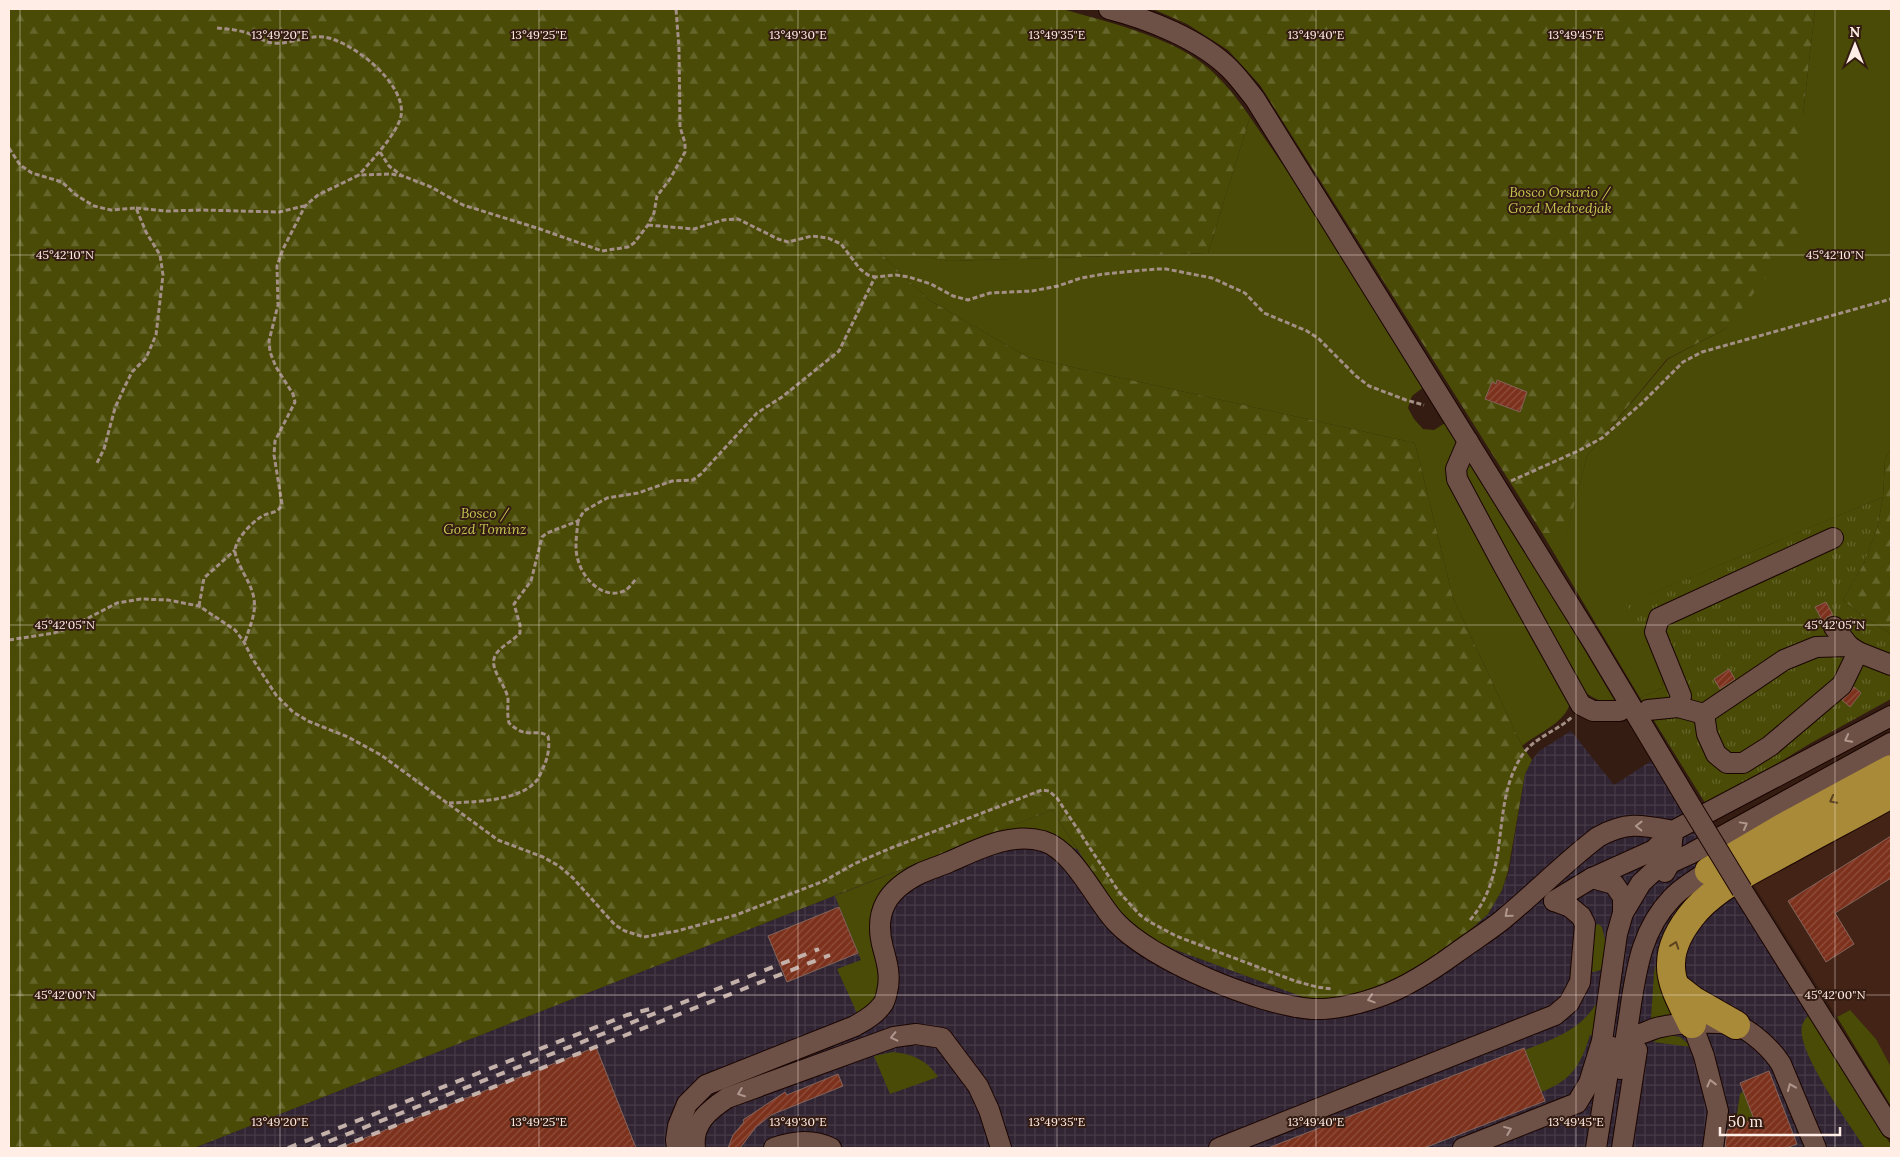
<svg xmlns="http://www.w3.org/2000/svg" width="1900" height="1157" font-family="Lora,serif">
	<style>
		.built { fill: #422316 }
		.industrial { fill: url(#industrial-grid) }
		.grass { fill: #494b06 }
		.forest { fill: url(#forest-firs) }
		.park { fill: url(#park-tufts) }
		.building { fill: url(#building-hatch); stroke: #83645b }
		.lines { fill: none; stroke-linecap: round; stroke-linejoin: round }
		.minor-casing { stroke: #1a0501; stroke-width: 22 }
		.highway-casing { stroke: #1a0501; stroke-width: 30 }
		.path { stroke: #a38f86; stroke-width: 3; stroke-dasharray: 5 2.5; stroke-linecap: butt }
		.minor { stroke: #6e5146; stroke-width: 20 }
		.highway { stroke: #a98a38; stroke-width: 28 }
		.rail { stroke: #c4b1a9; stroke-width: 4; stroke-dasharray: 9 9; stroke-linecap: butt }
		.minor-bridge-casing { stroke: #1a0501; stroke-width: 22; stroke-linecap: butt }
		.minor-bridge { stroke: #6e5146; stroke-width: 20 }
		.oneway { stroke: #af978e }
		.oneway2 { stroke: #5d421f }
		.ticks { fill: none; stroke: #ffede6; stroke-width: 1; stroke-opacity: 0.45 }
		.labels { text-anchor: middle; stroke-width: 4; stroke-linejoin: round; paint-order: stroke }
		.park-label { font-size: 14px; font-style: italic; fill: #c3c752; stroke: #341c12 }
		.ticks-label { font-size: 12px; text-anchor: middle; fill: #ffede6; stroke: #341c12; stroke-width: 4; stroke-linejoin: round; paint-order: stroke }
	</style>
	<defs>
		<pattern id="industrial-grid" width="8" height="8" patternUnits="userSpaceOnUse" patternTransform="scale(1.25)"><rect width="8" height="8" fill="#312533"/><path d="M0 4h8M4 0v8" fill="none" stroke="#463a47"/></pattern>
		<pattern id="forest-firs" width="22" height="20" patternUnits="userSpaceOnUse" patternTransform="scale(1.25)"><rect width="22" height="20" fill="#494b06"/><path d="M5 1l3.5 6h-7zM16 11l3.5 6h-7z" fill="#64652a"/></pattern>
		<pattern id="park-tufts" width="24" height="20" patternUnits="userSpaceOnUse" patternTransform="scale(1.25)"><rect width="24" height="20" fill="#494b06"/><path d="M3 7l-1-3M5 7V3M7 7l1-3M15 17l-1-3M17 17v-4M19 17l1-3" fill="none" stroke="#64652a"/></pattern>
		<pattern id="building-hatch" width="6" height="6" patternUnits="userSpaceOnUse" patternTransform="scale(1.25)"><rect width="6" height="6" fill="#7c311c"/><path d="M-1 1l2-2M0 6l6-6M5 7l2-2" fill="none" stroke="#904f3d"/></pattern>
	</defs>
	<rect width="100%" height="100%" fill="#341c12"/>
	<path class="built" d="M 1891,807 L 1891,1067 L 1876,1039 L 1849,1010 L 1837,1017 L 1753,884 Z"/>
	<path class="industrial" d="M 1571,731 L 1614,785 L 1651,761 L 1808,1016 L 1802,1026 L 1802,1032 L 1813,1065 L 1865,1148 L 194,1148 L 1052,810 L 1114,906 L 1152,939 L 1176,950 L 1303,997 L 1452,946 L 1488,914 L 1502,890 L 1509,871 L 1525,774 L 1532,760 L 1539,751 Z"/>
	<g class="grass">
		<path d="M 1815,9 L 1891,9 L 1891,449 L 1885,460 L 1883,497 L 1627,604 C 1641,628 1667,659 1662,688 L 1640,698 L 1542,533 L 1567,532 L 1587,456 L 1668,359 L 1727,328 L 1803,115 Z"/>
		<path d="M 1250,117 L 1374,297 L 1425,386 L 1412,396 L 1408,408 L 1414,419 L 1423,429 L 1434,430 L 1445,423 L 1457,440 L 1450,457 L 1571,698 C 1569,722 1539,732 1522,746 L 1453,598 L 1415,443 L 1027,357 L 929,300 L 875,248 L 949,261 L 1208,253 Z"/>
		<path d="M 1468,465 L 1472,465 L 1477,469 L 1616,703 C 1603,702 1595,700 1585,692 L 1465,481 L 1464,469 Z"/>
		<path d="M 1052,810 L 1077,849 L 1067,846 L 1055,839 C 1018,847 981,856 943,865 C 936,866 916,869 910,873 C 906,876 874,916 872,920 C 859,947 904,991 857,1013 L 837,969 L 861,960 L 835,896 Z"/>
		<path d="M 1598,924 L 1602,927 L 1605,940 L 1610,948 C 1608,960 1607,971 1592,972 L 1595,926 Z"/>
		<path d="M 1660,948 L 1681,1014 L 1651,1019 L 1654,973 Z"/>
		<path d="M 1598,1001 L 1596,1036 L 1590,1035 C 1581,1065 1571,1081 1541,1092 L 1525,1050 C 1555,1038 1580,1031 1598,1001 Z"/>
		<path d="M 1850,1010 L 1876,1039 L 1891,1067 L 1891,1106 L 1837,1017 Z"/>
		<path d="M 1808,1016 L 1891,1145 L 1891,1148 L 1865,1148 C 1850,1125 1796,1051 1802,1026 C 1803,1022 1805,1019 1808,1016 Z"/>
		<path d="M 1669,1035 L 1680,1037 L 1692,1047 L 1653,1042 L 1659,1038 Z"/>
		<path d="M 893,1052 C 912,1054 927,1060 938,1077 L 890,1094 L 874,1056 Z"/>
		<path d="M 1743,1091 L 1754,1119 L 1735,1127 L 1740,1094 Z"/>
	</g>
	<g class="forest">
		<path d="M 9,9 L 1062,9 C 1105,21 1167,36 1202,63 C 1222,78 1236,97 1250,117 L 1208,253 L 949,261 L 876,249 L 929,300 L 1027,357 L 1415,443 L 1453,598 L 1522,746 L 1532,760 L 1525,774 L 1508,871 L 1502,890 L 1488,914 L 1452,946 L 1405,976 L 1363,994 L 1320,1001 L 1303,997 L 1176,950 L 1152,939 L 1133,926 L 1114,906 L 1052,810 L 194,1148 L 9,1148 Z"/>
		<path d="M 1153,9 L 1815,9 L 1803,115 L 1798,236 L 1727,328 L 1667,359 L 1587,456 L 1567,533 L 1542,533 L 1260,85 L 1228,50 L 1187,24 Z"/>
		<path d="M 1891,449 L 1891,634 L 1861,615 L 1843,600 L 1864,563 L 1877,529 L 1883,497 L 1885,460 Z"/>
	</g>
	<path class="park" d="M 1883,497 L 1877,529 L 1864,563 L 1843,600 L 1861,615 L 1891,634 L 1891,699 L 1811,743 L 1707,806 L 1640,698 L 1662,688 C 1667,659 1641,628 1626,604 Z"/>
	<g class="building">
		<path d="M 1497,380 L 1527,392 L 1520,412 L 1485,399 L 1492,382 L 1496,384 Z"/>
		<path d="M 1826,602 L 1833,615 L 1827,617 L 1823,622 L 1815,607 Z"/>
		<path d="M 1729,669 L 1735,679 L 1720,689 L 1714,679 Z"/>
		<path d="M 1854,687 L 1861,693 L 1850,707 L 1842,700 Z"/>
		<path d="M 1891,836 L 1891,878 L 1835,913 L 1854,944 L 1826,962 L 1788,901 Z"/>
		<path d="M 839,907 L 858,953 L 787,982 L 768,936 Z"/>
		<path d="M 596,1047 L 636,1148 L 342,1148 L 342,1147 Z"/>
		<path d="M 1524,1048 L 1545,1101 L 1424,1148 L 1268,1148 Z"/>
		<path d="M 1769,1071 L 1797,1144 L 1786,1148 L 1725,1148 L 1727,1130 L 1754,1119 L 1740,1083 Z"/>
		<path d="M 838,1074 L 843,1086 L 771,1115 L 756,1127 L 740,1148 L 728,1148 L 733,1135 L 744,1122 L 743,1120 L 785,1092 L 787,1095 Z"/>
	</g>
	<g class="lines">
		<defs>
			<g id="minor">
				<path d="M 1109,9 C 1149,19 1201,40 1230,69 C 1239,78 1247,89 1255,99 L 1594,644 L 1692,808"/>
				<path d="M 1468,441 L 1456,469 L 1457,479 L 1502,563 L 1581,705 L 1593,711 L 1620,711"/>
				<path d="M 1834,627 L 1849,646"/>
				<path d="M 1678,707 L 1681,696 L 1655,632 L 1659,618 L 1833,538"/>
				<path d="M 1648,710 L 1678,707 L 1704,714 L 1784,660 L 1816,647 L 1849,646 L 1858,652 L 1891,665"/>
				<path d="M 1704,714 L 1707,734 L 1716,754 L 1727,763 L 1743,763 L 1770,746 L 1842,685 L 1858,652"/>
				<path d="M 1592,878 L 1614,884 L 1623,897 L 1623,913"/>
				<path d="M 1742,890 L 1891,1128"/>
				<path d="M 1554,901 L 1592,878 L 1654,850 L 1673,831 L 1670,863 L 1665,872"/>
				<path d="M 1692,1024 L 1704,1056 L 1718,1111 L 1713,1148"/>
				<path d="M 1640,1034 C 1647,1032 1654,1028 1661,1027 C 1677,1023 1719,1021 1735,1025 C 1751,1029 1773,1051 1781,1064 L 1816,1148"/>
				<path d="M 1621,1069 C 1624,1048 1628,1026 1631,1004 C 1637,965 1643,928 1672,898 C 1682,887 1696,879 1709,871"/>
				<path d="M 677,1148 L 676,1140 L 678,1126 L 687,1104 L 706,1085 L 855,1026 C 865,1020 875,1015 882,1005 C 885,1002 886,997 887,992 C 891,977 887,962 883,948 C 873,911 888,889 921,873 C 930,869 940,866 949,862 C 979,849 1010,832 1043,841 C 1073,850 1095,899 1115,921 C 1150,960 1259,1005 1312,1009 C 1337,1010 1360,1004 1384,995 C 1410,985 1434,969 1456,953 C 1471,942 1487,932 1501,921 C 1534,894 1564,863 1598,837 C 1627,821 1642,825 1673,831 L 1891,716"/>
				<path d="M 695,1148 C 692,1123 709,1110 727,1098 L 894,1037 L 916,1034 L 942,1038 L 978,1086 L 989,1110 L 1001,1148"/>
				<path d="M 774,1148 C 793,1141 813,1139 831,1148"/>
				<path d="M 1219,1148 L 1555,1015 L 1569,1003 L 1580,982 L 1585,924 L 1581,916 L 1570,907 L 1554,901"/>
				<path d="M 1463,1148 L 1577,1103 L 1589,1083 L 1602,1041 L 1617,934 L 1623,913 L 1641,883 L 1655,870 L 1690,854 L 1891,743"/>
				<path d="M 1596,1148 L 1612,1047"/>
				<path d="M 1622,1148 L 1637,1050"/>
			</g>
			<g id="highway">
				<path d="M 1709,871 L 1782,828 L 1891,769"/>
				<path d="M 1676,987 L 1694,1001 L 1736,1025"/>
				<path d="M 1692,1024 C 1684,1007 1670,984 1671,964 C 1671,944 1683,925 1696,910 C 1720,884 1757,867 1788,850 C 1822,831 1857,813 1891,794"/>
			</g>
		</defs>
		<use href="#minor" class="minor-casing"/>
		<use href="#highway" class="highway-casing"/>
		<g class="path">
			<path d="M 217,28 C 228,29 240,30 250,34 C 256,36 262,40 268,42 C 285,47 305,35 324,37 C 352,41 407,84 401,116 C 397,134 371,161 359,175"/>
			<path d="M 9,148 L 20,165 L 32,173 L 62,182 L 76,195 L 94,206 L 111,210 L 136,208 L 146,232 L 160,255 L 163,275 L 156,335 L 146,358 L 132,372 L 125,386 L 115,408 L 104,449 L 97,463"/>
			<path d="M 380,152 L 389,166 L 401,175"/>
			<path d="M 136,208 L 167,211 L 202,210 L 279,212 L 304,206"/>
			<path d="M 648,225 L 694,229 L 723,220 L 738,219 L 778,239 L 788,242 L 812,236 L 828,238 L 841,244 L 860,269 L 868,275 L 875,277"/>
			<path d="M 1511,481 L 1578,451 L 1602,438 L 1642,403 L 1683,362 L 1702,352 L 1891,299"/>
			<path d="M 578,521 C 577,533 574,548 578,560 C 583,579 603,600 624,591 C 629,589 633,582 637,578"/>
			<path d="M 199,606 L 204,578 L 235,550"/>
			<path d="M 9,640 L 54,633 L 69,628 L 117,603 L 141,599 L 168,600 L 199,606 L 235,630 L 244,642 L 252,658 L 276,695 L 293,712 L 308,721 L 348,737 L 381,755 L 498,840 L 543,857 L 559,866 L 573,878 L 615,925 L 625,931 L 644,937 L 677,931 L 736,915 L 824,881 L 854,864 L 891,848 L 1042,790 L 1049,791 L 1057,798 L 1119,892 L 1140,915 L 1150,922 L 1176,936 L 1295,981 L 1317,987 L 1332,989"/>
			<path d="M 245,641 C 256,610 260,602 243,572 C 240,565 235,558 235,550 C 236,539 252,522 261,517 C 269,511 278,515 282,504 L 274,455 L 275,441 L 295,402 L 293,394 L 276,367 L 270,352 L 269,341 L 278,305 L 277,266 L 283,249 L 305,206 L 318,195 L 359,175 L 391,174 L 403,176 L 431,187 L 463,205 L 540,229 L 602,251 L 628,247 L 634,243 L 648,225 L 654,213 L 657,196 L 670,179 L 685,152 L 685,143 L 680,127 L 679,48 L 676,9"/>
			<path d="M 449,803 C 474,802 521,801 537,780 C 540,776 542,770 544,766 C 548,757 550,746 548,736 C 535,727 528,741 509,723 C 507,714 508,707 508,699 C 506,684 487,668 496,654 C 501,646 513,641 520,633 L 520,625 L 514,604 L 531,581 L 542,537 L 547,533 L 578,521 L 584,511 L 607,498 L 638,493 L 672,481 L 693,480 L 701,474 L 757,413 L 782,397 L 839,351 L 875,277 L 896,275 L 909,277 L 931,284 L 953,296 L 968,300 L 990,293 L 1032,291 L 1058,286 L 1081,278 L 1104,274 L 1156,269 L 1166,269 L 1212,278 L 1245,293 L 1264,313 L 1307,331 L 1319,339 L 1356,376 L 1369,386 L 1406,400 L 1424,405"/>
			<path d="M 1470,920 C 1513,871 1489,803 1523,754 C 1535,737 1557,731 1572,717"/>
		</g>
		<use href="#minor" class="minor"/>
		<use href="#highway" class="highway"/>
		<g class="rail">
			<path d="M 288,1148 L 532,1052 L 627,1015 L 650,1009"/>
			<path d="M 312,1148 L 819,949"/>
			<path d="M 338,1148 L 830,955"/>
		</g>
		<defs>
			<path id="minor-bridge" d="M 1692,808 L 1742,890"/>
		</defs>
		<use href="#minor-bridge" class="minor-bridge-casing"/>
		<use href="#minor-bridge" class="minor-bridge"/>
	</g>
	<defs><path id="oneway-chevron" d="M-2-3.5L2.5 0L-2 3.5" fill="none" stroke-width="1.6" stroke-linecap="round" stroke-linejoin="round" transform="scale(1.25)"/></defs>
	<g class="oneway">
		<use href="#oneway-chevron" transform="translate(1848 739) rotate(152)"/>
		<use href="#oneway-chevron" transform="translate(1744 825) rotate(-29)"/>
		<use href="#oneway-chevron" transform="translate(1639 826) rotate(-179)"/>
		<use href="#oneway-chevron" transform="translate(1508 914) rotate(139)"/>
		<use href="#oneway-chevron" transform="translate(1371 999) rotate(162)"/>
		<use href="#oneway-chevron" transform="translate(894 1037) rotate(167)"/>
		<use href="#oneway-chevron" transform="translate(1711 1083) rotate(-104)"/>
		<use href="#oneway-chevron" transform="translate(1791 1087) rotate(-113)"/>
		<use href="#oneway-chevron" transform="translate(741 1093) rotate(159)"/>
		<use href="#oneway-chevron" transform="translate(1508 1130) rotate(-22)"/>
	</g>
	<g class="oneway2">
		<use href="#oneway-chevron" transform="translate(1833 800) rotate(152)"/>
		<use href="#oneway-chevron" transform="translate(1675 945) rotate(-71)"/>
	</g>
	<path class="ticks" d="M 20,9 L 20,1148M 280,9 L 280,1148M 539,9 L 539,1148M 798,9 L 798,1148M 1057,9 L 1057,1148M 1316,9 L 1316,1148M 1576,9 L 1576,1148M 1835,9 L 1835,1148M 9,255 L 1891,255M 9,625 L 1891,625M 9,995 L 1891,995"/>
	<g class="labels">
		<g class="park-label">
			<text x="1560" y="197">Bosco Orsario /<tspan x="1560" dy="16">Gozd Medvedjak</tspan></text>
			<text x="485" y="518">Bosco /<tspan x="485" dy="16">Gozd Tominz</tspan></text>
		</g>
	</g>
	<g class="ticks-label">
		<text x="280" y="39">13°49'20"E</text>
		<text x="539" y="39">13°49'25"E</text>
		<text x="798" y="39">13°49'30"E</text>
		<text x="1057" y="39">13°49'35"E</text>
		<text x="1316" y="39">13°49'40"E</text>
		<text x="1576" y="39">13°49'45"E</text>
		<text x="65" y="259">45°42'10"N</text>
		<text x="1835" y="259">45°42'10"N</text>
		<text x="65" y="629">45°42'05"N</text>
		<text x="1835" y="629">45°42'05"N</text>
		<text x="65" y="999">45°42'00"N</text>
		<text x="1835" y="999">45°42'00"N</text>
		<text x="280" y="1126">13°49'20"E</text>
		<text x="539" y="1126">13°49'25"E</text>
		<text x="798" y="1126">13°49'30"E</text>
		<text x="1057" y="1126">13°49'35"E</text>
		<text x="1316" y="1126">13°49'40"E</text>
		<text x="1576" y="1126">13°49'45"E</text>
	</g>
	<rect width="1900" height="1157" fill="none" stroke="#ffede6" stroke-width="20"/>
	<g transform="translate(1855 45)" stroke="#341c12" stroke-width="4" paint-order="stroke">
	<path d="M0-4L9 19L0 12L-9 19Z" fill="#ffede6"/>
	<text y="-8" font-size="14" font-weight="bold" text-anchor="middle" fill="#ffede6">N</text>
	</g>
	<path d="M1720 1127v8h120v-8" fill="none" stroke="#ffede6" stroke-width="2.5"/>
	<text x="1728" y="1127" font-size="15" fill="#ffede6" stroke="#341c12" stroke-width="4" paint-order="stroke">50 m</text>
</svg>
